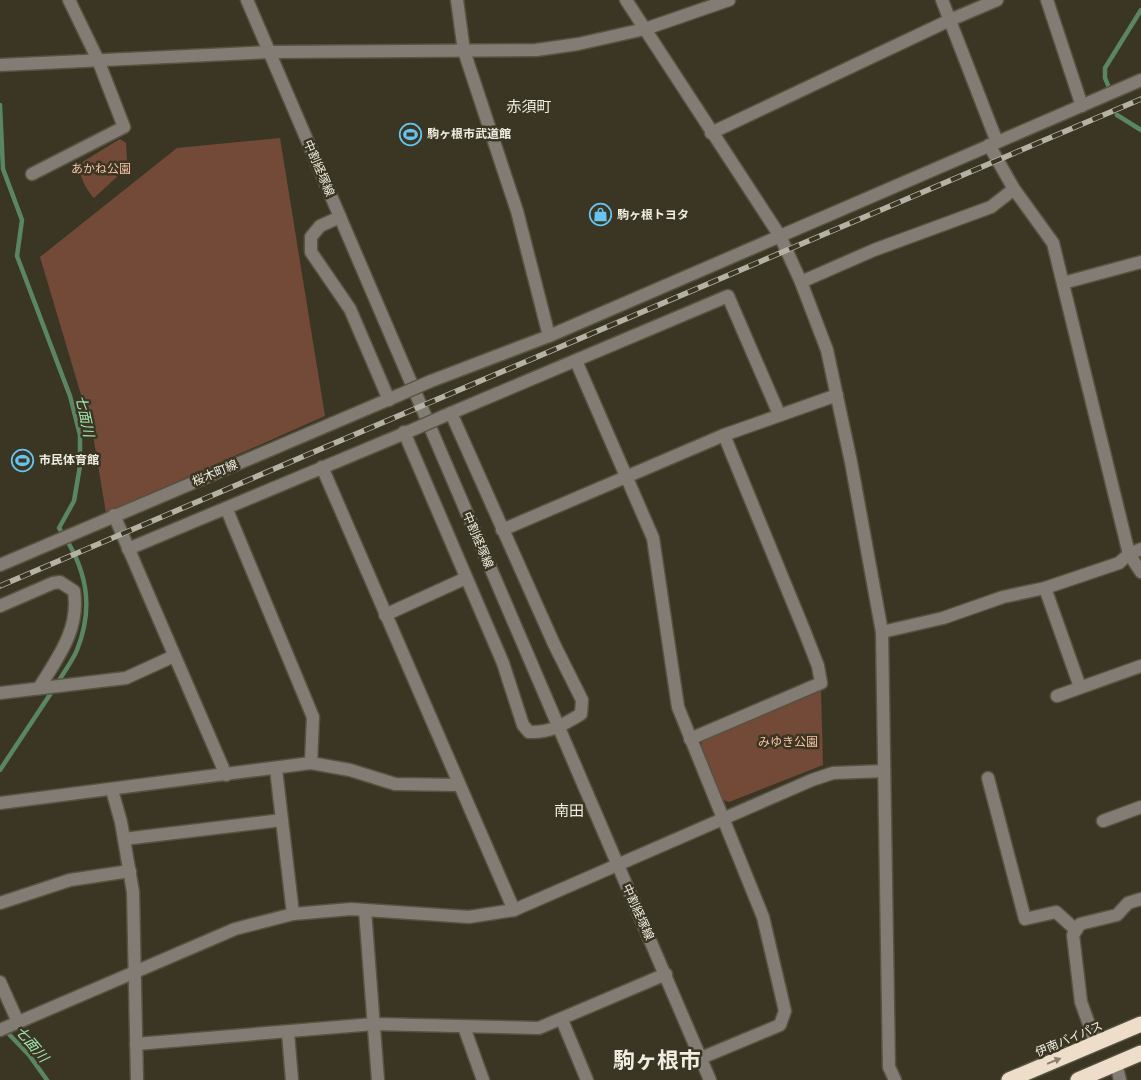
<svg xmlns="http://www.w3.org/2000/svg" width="1141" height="1080" font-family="Montserrat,'Noto Sans JP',sans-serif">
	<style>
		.green { fill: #724a37 }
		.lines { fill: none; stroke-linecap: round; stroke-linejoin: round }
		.stream { stroke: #5a8664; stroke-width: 4.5 }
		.minor-casing { stroke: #575341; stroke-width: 15 }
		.highway-casing { stroke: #575341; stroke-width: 18 }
		.minor { stroke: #837c74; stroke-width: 12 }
		.highway { stroke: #edddc9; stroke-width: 15 }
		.rail-casing { stroke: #b4b2a4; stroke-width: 5.5 }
		.rail { stroke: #3a3623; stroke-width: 4; stroke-dasharray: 11; stroke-linecap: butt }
		.minor-bridge-casing { stroke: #575341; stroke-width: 15; stroke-linecap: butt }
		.minor-bridge { stroke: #837c74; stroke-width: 12 }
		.oneway { fill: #8b816e }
		.labels { text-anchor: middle; stroke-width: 5; stroke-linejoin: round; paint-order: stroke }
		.poi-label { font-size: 12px; font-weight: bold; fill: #efede1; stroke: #3a3623; text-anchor: start }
		.street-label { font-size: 12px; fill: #efede1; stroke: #3a3623 }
		.park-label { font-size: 12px; fill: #fec1a5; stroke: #3a3623 }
		.water-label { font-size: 14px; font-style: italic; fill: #a2e7b2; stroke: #3a3623 }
		.quarter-label { font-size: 15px; fill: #efede1; stroke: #3a3623 }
		.town-label { font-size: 22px; font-weight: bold; fill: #efede1; stroke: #3a3623 }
	</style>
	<rect width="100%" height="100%" fill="#3a3623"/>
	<g class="green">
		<path d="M 280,138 L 325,416 L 106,513 L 93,435 L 40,257 L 177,148 Z"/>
		<path d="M 120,139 L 126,143 L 127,160 L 119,175 L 94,198 C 86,190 79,175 79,164 Z"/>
		<path d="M 821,691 L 823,765 L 729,802 L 723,800 L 700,748 L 703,740 Z"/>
	</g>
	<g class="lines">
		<g class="stream">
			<path d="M 1110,90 L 1105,78 L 1105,68 L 1141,10"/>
			<path d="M 0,105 L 3,169 L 22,220 L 17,256 L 70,396 L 80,435 L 80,466 L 74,501 L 59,528 C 86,567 95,605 77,650 C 72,662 63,673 57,684"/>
			<path d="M 1117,115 L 1141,130"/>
			<path d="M 0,770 L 53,690"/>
			<path d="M 4,1029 L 29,1055 L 47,1080"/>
		</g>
		<defs>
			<g id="minor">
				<path d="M 247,0 L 710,1080"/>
				<path d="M 457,0 L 464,51 L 517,211 L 549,336"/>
				<path d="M 626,0 L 780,236 L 801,282 L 827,350 L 851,462 L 882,632 L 889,1067 L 895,1080"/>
				<path d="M 942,0 L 997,142"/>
				<path d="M 1047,0 L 1082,106"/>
				<path d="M 0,65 L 270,52 L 536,50 L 578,44 L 645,29 L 729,0"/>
				<path d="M 711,133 L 950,20 L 997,0"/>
				<path d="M 989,145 L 1014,189 L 1053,243 L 1129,554 L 1141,572"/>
				<path d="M 32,174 L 124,127 L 98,60 L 69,0"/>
				<path d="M 340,217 L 320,226 L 311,237 L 311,252 L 350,309 L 389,400"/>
				<path d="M 801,282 L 874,250 L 991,207 L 1014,189"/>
				<path d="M 1063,283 L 1141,262"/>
				<path d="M 576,361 L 653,538 L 678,707 L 763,917 L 785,1011 L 780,1025 L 701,1058"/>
				<path d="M 431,381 L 549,336 L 1141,80"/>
				<path d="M 444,416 L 728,296 L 779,414"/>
				<path d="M 404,432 L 503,663 L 523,725 L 529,732 C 550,733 563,725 581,714 L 582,700 L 554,644 L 451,413"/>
				<path d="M 322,467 L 514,910"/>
				<path d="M 227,510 L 313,717 L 311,763"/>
				<path d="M 114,515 L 226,775"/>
				<path d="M 502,530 L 724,435 L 837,395"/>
				<path d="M 128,549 L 410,431"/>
				<path d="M 0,565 L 399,395"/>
				<path d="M 1045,588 L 1080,687"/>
				<path d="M 0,606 L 53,583 L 60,582 L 74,591 C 80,629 58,657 39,688"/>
				<path d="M 385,615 L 466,578"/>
				<path d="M 882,632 L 943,618 L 1003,597 L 1045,588 L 1119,563 L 1129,554 L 1141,549"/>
				<path d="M 0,693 L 126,678 L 174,656"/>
				<path d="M 1057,696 L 1141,666"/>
				<path d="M 690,739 L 821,683 L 818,666 L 804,630 L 724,435"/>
				<path d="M 276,769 L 293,914"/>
				<path d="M 988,778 L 1025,919 L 1056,912 L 1076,930"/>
				<path d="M 112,790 L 121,822 L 133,892 L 137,1080"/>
				<path d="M 0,803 L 311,763 L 350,770 L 395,784 L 458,785"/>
				<path d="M 1103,821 L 1141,807"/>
				<path d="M 124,839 L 282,820"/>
				<path d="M 0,903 L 70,880 L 130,871"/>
				<path d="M 365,910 L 378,1080"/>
				<path d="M 0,982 L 18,1022"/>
				<path d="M 562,1020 L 587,1080"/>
				<path d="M 464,1027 L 483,1080"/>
				<path d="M 0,1030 L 235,929 L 293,914 L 351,909 L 469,917 L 514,910 L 812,780 L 833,773 L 884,771"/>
				<path d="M 288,1033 L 292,1080"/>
				<path d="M 136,1044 L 374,1024 L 539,1028 L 666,974"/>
				<path d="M 1096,1044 L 1081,1002 L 1073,935 L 1080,924 L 1117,915 L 1128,903 L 1141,899"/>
				<path d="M 1116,1064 L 1120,1080"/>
			</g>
			<g id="highway">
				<path d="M 1009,1080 L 1141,1024"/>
				<path d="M 1078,1080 L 1141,1053"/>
			</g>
		</defs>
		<use href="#minor" class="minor-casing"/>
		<use href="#highway" class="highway-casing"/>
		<use href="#minor" class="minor"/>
		<use href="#highway" class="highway"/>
		<defs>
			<path id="rail" d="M 0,586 L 1141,99"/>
		</defs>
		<use href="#rail" class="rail-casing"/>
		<use href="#rail" class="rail"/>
		<defs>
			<g id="minor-bridge">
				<path d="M 399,395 L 431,381"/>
				<path d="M 410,431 L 444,416"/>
			</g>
		</defs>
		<use href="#minor-bridge" class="minor-bridge-casing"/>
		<use href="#minor-bridge" class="minor-bridge"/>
	</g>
	<defs><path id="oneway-solid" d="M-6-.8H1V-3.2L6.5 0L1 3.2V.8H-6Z" transform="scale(1.25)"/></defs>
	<use class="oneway" href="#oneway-solid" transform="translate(1054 1061) rotate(-22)"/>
	<defs>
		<symbol id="stadium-ring" viewBox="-11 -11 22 22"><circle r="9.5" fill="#3a3623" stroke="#67c4f0" stroke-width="1.5"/><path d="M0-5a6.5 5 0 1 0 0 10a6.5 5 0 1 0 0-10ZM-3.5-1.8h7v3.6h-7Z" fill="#67c4f0"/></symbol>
		<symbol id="shop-ring" viewBox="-11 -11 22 22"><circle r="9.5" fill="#3a3623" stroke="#67c4f0" stroke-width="1.5"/><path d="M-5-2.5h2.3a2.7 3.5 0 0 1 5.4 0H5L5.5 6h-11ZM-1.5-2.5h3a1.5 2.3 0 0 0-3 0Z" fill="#67c4f0"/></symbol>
	</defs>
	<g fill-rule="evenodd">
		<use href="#stadium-ring" x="398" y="122" width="25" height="25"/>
		<use href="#shop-ring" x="588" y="202" width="25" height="25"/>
		<use href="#stadium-ring" x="10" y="448" width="25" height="25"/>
	</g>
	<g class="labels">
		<g class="poi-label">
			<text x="427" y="138">駒ヶ根市武道館</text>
			<text x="617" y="219">駒ヶ根トヨタ</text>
			<text x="39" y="464">市民体育館</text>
		</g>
		<g class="street-label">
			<text transform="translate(319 168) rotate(67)" y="4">中割経塚線</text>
			<text transform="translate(215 473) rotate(-23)" y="4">桜木町線</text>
			<text transform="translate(478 540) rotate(67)" y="4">中割経塚線</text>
			<text transform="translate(638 912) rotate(66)" y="4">中割経塚線</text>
			<text transform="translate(1069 1039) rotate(-23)" y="4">伊南バイパス</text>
		</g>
		<g class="park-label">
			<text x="101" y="173">あかね公園</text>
			<text x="788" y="746">みゆき公園</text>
		</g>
		<g class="water-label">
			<text transform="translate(85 416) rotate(78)" y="5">七面川</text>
			<text transform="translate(32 1044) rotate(50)" y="5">七面川</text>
		</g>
		<g class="quarter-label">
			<text x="529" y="112">赤須町</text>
			<text x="569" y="816">南田</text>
		</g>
		<g class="town-label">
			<text x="657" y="1068">駒ヶ根市</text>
		</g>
	</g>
</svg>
